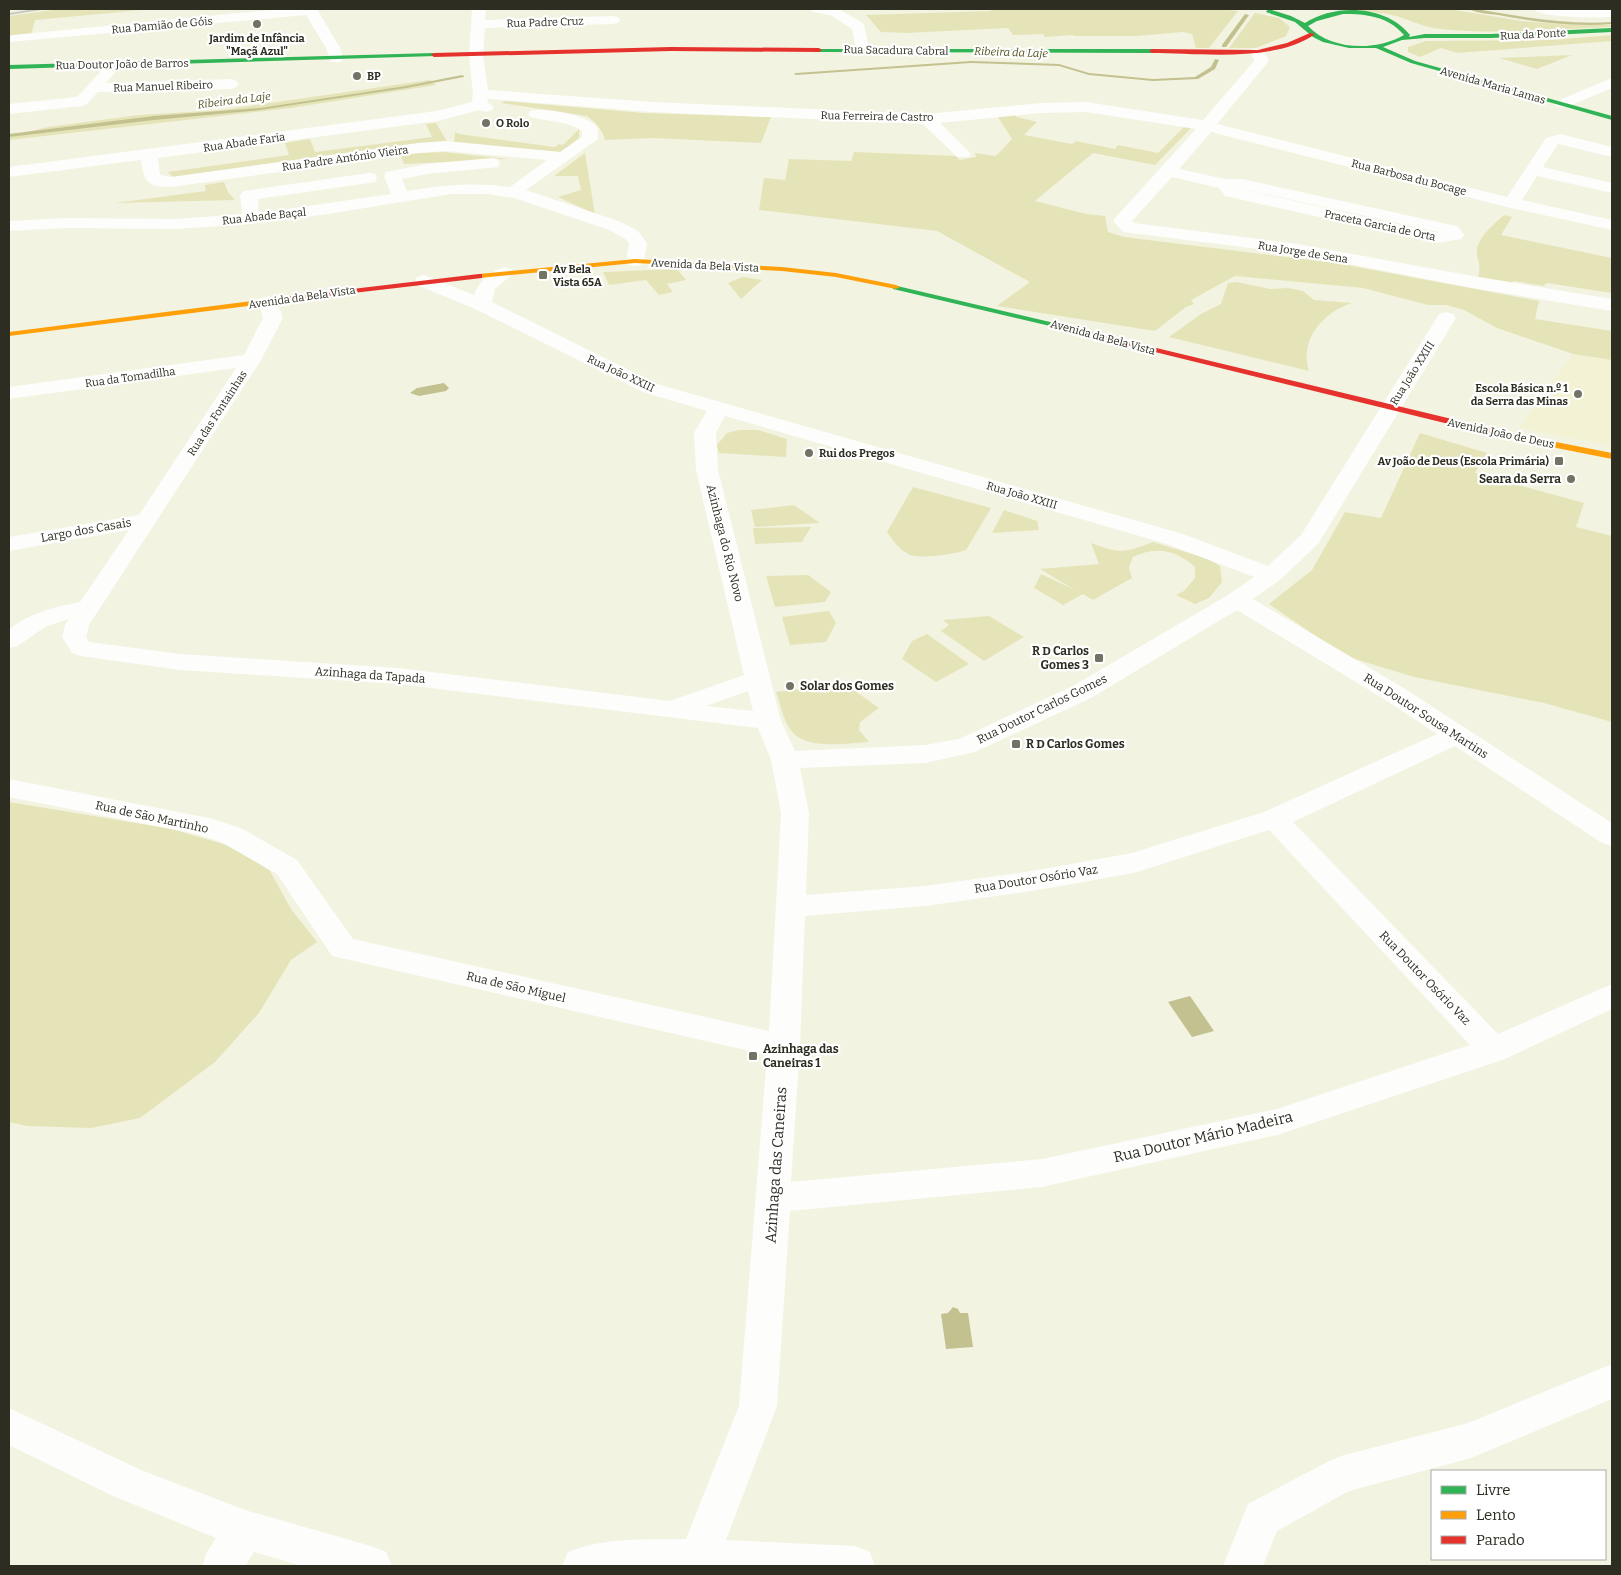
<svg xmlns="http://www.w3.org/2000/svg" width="1621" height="1575" font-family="Bitter,serif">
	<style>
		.built { fill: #f3f2d4 }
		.green { fill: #e5e4b8 }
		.water { fill: #c3c18f }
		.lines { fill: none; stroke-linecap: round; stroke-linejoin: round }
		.stream { fill: #c3c18f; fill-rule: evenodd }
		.street { fill: #fdfdfb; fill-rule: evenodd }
		.fast { fill: #30b455; fill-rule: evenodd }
		.slow { fill: #ff9f0a; fill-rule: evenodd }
		.jam { fill: #e5322d; fill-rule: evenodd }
		.rail { stroke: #c9c9c4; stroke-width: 2 }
		.poi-dot { fill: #727265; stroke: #fff; stroke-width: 2 }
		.labels { text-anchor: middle; stroke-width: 4.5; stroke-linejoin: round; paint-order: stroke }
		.far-street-label { font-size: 11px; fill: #2d2d21; stroke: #fff }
		.far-poi-label { font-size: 11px; font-weight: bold; fill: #2d2d21; stroke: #fff; text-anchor: start }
		.far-water-label { font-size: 11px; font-style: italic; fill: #524f1e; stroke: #fff }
		.poi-label { font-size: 12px; font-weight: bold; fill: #2d2d21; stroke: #fff; text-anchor: start }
		.street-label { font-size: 12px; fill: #2d2d21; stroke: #fff }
		.near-street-label { font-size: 15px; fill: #2d2d21; stroke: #fff }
	</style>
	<rect width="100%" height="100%" fill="#f3f3e2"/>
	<path class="built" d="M 1573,354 L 1612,360 L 1612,446 L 1519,428 Z"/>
	<g class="green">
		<path d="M 60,9 L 152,9 L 35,20 L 31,35 L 9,38 L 9,16 Z"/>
		<path d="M 991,9 L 1213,9 L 1238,11 L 1209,48 L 1196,48 L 1192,34 L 1183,32 L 1137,36 L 1075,36 L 1072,35 L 1045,37 L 1043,34 L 1013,35 L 1008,28 L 906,33 L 881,32 L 866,15 L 991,11 Z"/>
		<path d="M 1292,9 L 1449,9 L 1521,21 L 1559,24 L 1612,25 L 1612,27 C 1556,29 1498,35 1441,29 C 1422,28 1406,17 1387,14 C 1355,8 1324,11 1292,9 Z"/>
		<path d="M 1255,13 L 1279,18 L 1290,27 L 1286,36 L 1256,48 L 1229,48 Z"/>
		<path d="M 1612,35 L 1612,41 L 1457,53 L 1441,48 L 1420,57 L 1408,52 L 1408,47 L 1426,41 L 1552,40 Z"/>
		<path d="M 1572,55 L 1537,69 L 1499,58 Z"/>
		<path d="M 430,80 L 436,85 L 291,108 L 9,140 L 9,134 L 23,133 L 48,127 L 139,115 L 221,110 Z"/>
		<path d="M 505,101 L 644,113 L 771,117 L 761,143 L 653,138 L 605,140 C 602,129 596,123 587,116 L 501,103 Z"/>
		<path d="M 996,114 L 1014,114 L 1017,117 L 1037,122 L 1024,135 L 1072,144 L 1076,141 L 1115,149 L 1118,145 L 1158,153 L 1184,127 L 1191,128 L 1155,165 L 1093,153 L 1035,201 L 1086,214 L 1105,216 L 1108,232 L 1124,237 L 1336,263 L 1539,301 L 1535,319 L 1612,331 L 1612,360 L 1573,354 L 1497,328 L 1464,310 L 1447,305 L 1428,305 L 1363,288 L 1235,276 L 1191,300 L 1194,304 L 1186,307 L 1155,331 L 997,306 L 1030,282 L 937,231 L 759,210 L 764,178 L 785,180 L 789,159 L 851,161 L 854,152 L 957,156 L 959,160 L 976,157 L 975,153 L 996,156 L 1012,139 Z"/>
		<path d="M 436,123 L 448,143 L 174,178 L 168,172 L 289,155 L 285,143 L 310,139 L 315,152 L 432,137 L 426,124 Z"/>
		<path d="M 579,129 L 579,138 L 561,152 L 454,143 L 455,132 L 459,134 L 555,147 L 559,144 L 563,145 Z"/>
		<path d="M 444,152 L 507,159 L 404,164 L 400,154 Z"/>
		<path d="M 585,153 L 595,214 L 558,197 L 581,190 L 578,176 L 554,176 Z"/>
		<path d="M 224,182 L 228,192 L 235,200 L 115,203 L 206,191 L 205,185 Z"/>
		<path d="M 1504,215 L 1512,217 L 1501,235 L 1612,258 L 1612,293 L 1547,283 L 1544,286 L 1514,281 L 1510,284 L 1478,278 C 1482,262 1476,261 1477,250 C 1478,237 1495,223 1504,215 Z"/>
		<path d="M 677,269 L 686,280 L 667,284 L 673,292 L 659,295 L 646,280 L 609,285 L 603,272 Z"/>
		<path d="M 743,277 L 762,280 L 741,299 L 728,283 Z"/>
		<path d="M 1237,282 L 1270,289 L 1288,288 L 1303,291 L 1314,300 L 1352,303 C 1323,312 1299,340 1309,371 L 1169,337 L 1201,314 L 1221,304 L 1228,283 Z"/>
		<path d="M 739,430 L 758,430 L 787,439 L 786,457 L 719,453 L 717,445 L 727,433 Z"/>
		<path d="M 1420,433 L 1487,453 L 1475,473 L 1584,503 L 1576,527 L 1612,536 L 1612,722 L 1544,703 L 1414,677 L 1345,656 L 1269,604 L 1312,570 L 1345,512 L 1381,518 Z"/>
		<path d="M 913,487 L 991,508 L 966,550 C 955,554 918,560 908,554 C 899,549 893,541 887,532 Z"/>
		<path d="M 794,505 L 820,523 L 755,527 L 751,510 Z"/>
		<path d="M 1004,510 L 1037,521 L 1039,530 L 992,533 Z"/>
		<path d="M 811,527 L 802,542 L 755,544 L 753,528 Z"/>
		<path d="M 1153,542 L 1208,559 L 1220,566 L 1222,582 L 1209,598 L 1195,604 L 1176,595 L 1184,591 L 1195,578 L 1195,567 C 1176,550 1156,546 1133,557 L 1129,567 L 1132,578 L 1093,600 L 1083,594 L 1063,605 L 1034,588 L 1041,574 L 1075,590 L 1040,569 L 1099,564 L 1091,543 C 1120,554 1125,553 1153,542 Z"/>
		<path d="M 808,575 L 831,592 L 825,602 L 775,607 L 766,576 Z"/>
		<path d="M 829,611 L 836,623 L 826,642 L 790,645 L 782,617 Z"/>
		<path d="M 989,616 L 1024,637 L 984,661 L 941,631 L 949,625 L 943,620 Z"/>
		<path d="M 927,634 L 969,664 L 936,682 L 902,659 L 912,641 Z"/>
		<path d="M 845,684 L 879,708 L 860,722 L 859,730 L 869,742 C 847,743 804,751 790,729 C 783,719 780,703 776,692 Z"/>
		<path d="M 9,802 L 172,829 L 233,847 L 270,871 L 291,909 L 317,942 L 291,960 L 259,1013 L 215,1062 L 140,1118 L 91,1128 L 27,1126 L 9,1122 Z"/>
	</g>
	<g class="water">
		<path d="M 444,383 L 449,388 L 446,391 L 419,396 L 410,393 L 417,388 Z"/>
		<path d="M 1190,996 L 1214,1031 L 1192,1037 L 1168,1002 Z"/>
		<path d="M 953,1307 L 958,1309 L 960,1313 L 968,1313 L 973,1347 L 946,1349 L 941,1314 L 948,1313 Z"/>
	</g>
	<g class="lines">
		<g class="stream">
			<path d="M 1468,9 L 1476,9 C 1521,17 1566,25 1612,22 L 1612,24 C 1574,27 1536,22 1498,15 C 1489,14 1477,13 1468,9 Z"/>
			<path d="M 1245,14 L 1249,15 L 1226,47 L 1222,47 L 1222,45 Z"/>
			<path d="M 1215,59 L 1219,60 L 1215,69 L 1198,79 L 1153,81 L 1089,75 L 1059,66 L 971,63 L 796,75 L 794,74 L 796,73 L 971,61 L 1059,64 L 1089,73 L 1153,79 L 1195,77 L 1211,67 Z"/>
			<path d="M 462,75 L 464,76 L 464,77 L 406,88 L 260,110 L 154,120 L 9,137 L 9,134 L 154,116 L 260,108 L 406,86 Z"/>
		</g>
		<g class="street">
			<path d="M 280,9 L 317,9 L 340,48 L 343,59 L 341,62 L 331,62 L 326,48 L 306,15 L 9,42 L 9,36 L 13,35 Z"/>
			<path d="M 472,9 L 486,9 L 485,20 L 613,16 L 618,17 L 620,20 L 618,23 L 613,24 L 485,28 L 483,55 L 488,90 L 652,102 L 927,114 L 1042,103 L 1086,102 L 1203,120 L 1254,61 L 1251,52 L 1253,49 L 1263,49 L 1269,61 L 1217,124 L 1507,197 L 1546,138 L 1560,134 L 1612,147 L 1612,157 L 1558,144 L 1543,167 L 1612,183 L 1612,193 L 1537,176 L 1522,200 L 1612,220 L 1612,230 L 1511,208 L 1211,132 L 1179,169 L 1225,179 L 1242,179 L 1452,225 L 1458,226 L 1464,235 L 1461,239 L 1437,243 L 1225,196 L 1219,188 L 1172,177 L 1132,221 L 1134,223 L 1298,244 L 1467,275 L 1612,299 L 1612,311 L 1467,287 L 1298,254 L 1123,232 L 1113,221 L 1116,217 L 1196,129 L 1086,112 L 1042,113 L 940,123 L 971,154 L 969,157 L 957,157 L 923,124 L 652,112 L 488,99 L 487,102 L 494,107 L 492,110 L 486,112 L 479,110 L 438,121 L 158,158 L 160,175 L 171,177 L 418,143 L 446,141 L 560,152 L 582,137 L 582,131 C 566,120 548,122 530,117 L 528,114 L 530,111 C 544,107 588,115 597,127 C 599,130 598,135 598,139 L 526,190 L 621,222 L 638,231 L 647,243 L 644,261 L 641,265 L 635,266 L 629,265 L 626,261 L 629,243 L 626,239 L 609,230 L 514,198 L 487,194 L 451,194 L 328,214 L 251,224 L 177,229 L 67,228 L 9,231 L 9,221 L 67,218 L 177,219 L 242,214 L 240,195 L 243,191 L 369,173 L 375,174 L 377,178 L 375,182 L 369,183 L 258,199 L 259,213 L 391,194 L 384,176 L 386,172 L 427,164 L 492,158 L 498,159 L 500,163 L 498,167 L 427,174 L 402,179 L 407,191 C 444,185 473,182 510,187 L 547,160 L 446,151 L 418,153 L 171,187 C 147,187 144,182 141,160 L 9,177 L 9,167 L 437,111 L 472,102 L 473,94 L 469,55 ZM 1241,189 L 1242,189 L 1439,232 L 1437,233 Z"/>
			<path d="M 811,9 L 839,9 L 864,24 L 869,49 L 867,52 L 857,52 L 852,29 L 830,15 L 813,12 Z"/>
			<path d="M 1533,9 L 1612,9 L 1612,17 C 1598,18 1541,18 1533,9 Z"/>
			<path d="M 107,68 L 112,70 L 115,73 L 106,83 L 231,79 L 236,81 L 239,84 L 236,87 L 231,89 L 98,92 L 87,104 L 82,106 L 9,114 L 9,104 L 77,97 L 102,70 Z"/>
			<path d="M 1612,78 L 1612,88 L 1567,107 L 1557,107 L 1554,104 L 1557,101 Z"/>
			<path d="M 505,267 L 512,269 L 514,273 L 495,289 L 492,302 L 657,384 L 1183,534 L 1268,566 L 1301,535 L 1439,314 L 1446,312 L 1453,314 L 1456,318 L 1318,544 L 1280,580 L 1253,599 L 1402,687 L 1612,823 L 1612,846 L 1602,843 L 1455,746 L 1293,822 L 1498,1034 L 1612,984 L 1612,1009 L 1505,1059 L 1277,1135 L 1042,1187 L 790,1211 L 777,1406 L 726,1540 L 855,1546 L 870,1552 L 875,1566 L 562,1566 L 568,1552 C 604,1537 648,1540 686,1539 L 739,1406 L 767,1055 L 332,956 L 277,874 L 221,842 L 196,834 L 9,797 L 9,779 L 209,818 L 241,828 L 297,860 L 353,939 L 769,1031 L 781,813 L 771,760 L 758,728 L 398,684 L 180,670 L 81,656 L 72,653 L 62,637 L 65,625 L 69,619 L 45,627 L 18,646 L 9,648 L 9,629 C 30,613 54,607 80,602 L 129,530 L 9,551 L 9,537 L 139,515 L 236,368 L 9,399 L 9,387 L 244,355 L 263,318 L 259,302 L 262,298 L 269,296 L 276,298 L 283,318 L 261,360 L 89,625 L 86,637 L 89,642 L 180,654 L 398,668 L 670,701 L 744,675 L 696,470 L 694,433 L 707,411 L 643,392 L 475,309 L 417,285 L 415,281 L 417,277 L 424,275 L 474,295 C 479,281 491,271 505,267 ZM 725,416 L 1167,544 L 1254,577 L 1228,595 L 1073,686 L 959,739 L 925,745 L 795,751 L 781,721 L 718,470 L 716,433 ZM 1237,610 L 1384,699 L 1437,734 L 1264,812 L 1132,853 L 1032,871 L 925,886 L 806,895 L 809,813 L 800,768 L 925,763 L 975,752 L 1091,698 ZM 748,691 L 753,711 L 706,706 ZM 1269,830 L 1470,1045 L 1277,1109 L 1042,1159 L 791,1182 L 800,1047 L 805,916 L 925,906 L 1032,891 L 1134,873 Z"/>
			<path d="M 1612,1364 L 1612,1399 L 1471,1458 L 1349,1491 L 1277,1531 L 1263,1566 L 1223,1566 L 1248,1504 L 1327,1462 L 1341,1456 L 1468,1423 Z"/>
			<path d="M 9,1408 L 141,1470 L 245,1510 L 371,1546 L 386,1552 L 392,1566 L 302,1566 L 254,1552 L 245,1566 L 202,1566 L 207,1552 L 216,1538 L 113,1496 L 9,1445 Z"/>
		</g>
		<g class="fast">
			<path d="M 1268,9 L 1291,16 L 1305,23 C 1335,3 1387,5 1410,35 L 1409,37 L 1425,34 L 1491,34 L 1612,28 L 1612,32 L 1491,38 L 1425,38 L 1402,40 L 1383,47 L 1415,61 L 1612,116 L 1612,120 L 1411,63 L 1376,48 L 1349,48 L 1323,42 L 1313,37 L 1295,22 L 1266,12 ZM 1343,14 C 1366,14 1388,16 1404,35 C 1377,51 1331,51 1308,26 L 1317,21 Z"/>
			<path d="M 817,49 L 1152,49 L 1155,51 L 1152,53 L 819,52 L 817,51 Z"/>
			<path d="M 434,53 L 436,54 L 436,56 L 9,69 L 9,65 Z"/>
			<path d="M 893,285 L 1101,334 L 1105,336 L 1101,338 L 893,289 Z"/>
		</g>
		<g class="slow">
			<path d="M 635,259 L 782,267 L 836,273 L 896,285 L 900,287 L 896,289 L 836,277 L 782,271 L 635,263 L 479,278 L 475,276 L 479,274 Z"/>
			<path d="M 276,298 L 279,298 L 279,302 L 9,336 L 9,332 Z"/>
			<path d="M 1510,433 L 1612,453 L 1612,459 L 1507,438 L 1506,436 Z"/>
		</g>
		<g class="jam">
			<path d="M 1310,33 L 1315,34 C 1275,63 1199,53 1152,53 L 1149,51 L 1152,49 L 1258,50 L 1287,43 Z"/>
			<path d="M 671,47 L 819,48 L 822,50 L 819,52 L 671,51 L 434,57 L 431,55 L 434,53 Z"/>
			<path d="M 479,274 L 482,274 L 482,278 L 276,302 L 272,300 L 276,298 Z"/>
			<path d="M 1098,334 L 1510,433 L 1514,436 L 1510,439 L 1098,338 Z"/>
		</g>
		<path class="rail" d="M 9,14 L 41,9"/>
	</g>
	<g class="poi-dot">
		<circle cx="257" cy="24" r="5"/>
		<circle cx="357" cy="76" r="5"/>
		<circle cx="486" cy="123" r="5"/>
		<rect x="538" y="270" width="10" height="10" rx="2.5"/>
		<circle cx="1578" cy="394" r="5"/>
		<circle cx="809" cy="453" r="5"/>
		<rect x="1554" y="456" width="10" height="10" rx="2.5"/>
		<circle cx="1571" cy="479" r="5"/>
		<rect x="1094" y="653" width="10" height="10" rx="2.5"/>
		<circle cx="790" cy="686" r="5"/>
		<rect x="1011" y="739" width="10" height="10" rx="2.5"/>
		<rect x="748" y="1051" width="10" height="10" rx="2.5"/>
	</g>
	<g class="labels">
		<g class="far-street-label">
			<text transform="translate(545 22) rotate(-2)" y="4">Rua Padre Cruz</text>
			<text transform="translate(162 25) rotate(-5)" y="4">Rua Damião de Góis</text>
			<text transform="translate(1533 34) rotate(-3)" y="4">Rua da Ponte</text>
			<text transform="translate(896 50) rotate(1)" y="4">Rua Sacadura Cabral</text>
			<text transform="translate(122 64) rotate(-1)" y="4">Rua Doutor João de Barros</text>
			<text transform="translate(1493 85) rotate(16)" y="4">Avenida Maria Lamas</text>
			<text transform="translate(163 86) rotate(-2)" y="4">Rua Manuel Ribeiro</text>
			<text transform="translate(877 116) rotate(1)" y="4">Rua Ferreira de Castro</text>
			<text transform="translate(244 142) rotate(-8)" y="4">Rua Abade Faria</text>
			<text transform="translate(345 158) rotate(-8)" y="4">Rua Padre António Vieira</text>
			<text transform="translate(1409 177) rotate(14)" y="4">Rua Barbosa du Bocage</text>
			<text transform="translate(264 216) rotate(-6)" y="4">Rua Abade Baçal</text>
			<text transform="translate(1380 225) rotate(12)" y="4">Praceta Garcia de Orta</text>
			<text transform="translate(1303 252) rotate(9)" y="4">Rua Jorge de Sena</text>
			<text transform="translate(705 265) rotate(3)" y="4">Avenida da Bela Vista</text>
			<text transform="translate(302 297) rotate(-8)" y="4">Avenida da Bela Vista</text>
			<text transform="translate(1103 337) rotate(15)" y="4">Avenida da Bela Vista</text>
			<text transform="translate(621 373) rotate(25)" y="4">Rua João XXIII</text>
			<text transform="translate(1412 373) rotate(-58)" y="4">Rua João XXIII</text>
			<text transform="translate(130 377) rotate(-8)" y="4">Rua da Tomadilha</text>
			<text transform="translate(217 413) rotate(-57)" y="4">Rua das Fontainhas</text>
			<text transform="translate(1501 433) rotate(12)" y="4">Avenida João de Deus</text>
			<text transform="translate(1022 495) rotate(16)" y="4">Rua João XXIII</text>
		</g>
		<g class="far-poi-label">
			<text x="257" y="42" text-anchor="middle">Jardim de Infância<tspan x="257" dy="13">"Maçã Azul"</tspan></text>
			<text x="367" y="80">BP</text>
			<text x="496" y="127">O Rolo</text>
			<text x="553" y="273">Av Bela<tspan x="553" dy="13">Vista 65A</tspan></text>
			<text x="1568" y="392" text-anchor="end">Escola Básica n.º 1<tspan x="1568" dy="13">da Serra das Minas</tspan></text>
			<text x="819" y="457">Rui dos Pregos</text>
			<text x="1549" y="465" text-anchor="end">Av João de Deus (Escola Primária)</text>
		</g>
		<g class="far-water-label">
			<text transform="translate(1011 52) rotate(2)" y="4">Ribeira da Laje</text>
			<text transform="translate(234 100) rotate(-7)" y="4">Ribeira da Laje</text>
		</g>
		<g class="poi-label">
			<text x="1561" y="483" text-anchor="end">Seara da Serra</text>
			<text x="1089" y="655" text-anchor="end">R D Carlos<tspan x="1089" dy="14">Gomes 3</tspan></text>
			<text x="800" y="690">Solar dos Gomes</text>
			<text x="1026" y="748">R D Carlos Gomes</text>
			<text x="763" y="1053">Azinhaga das<tspan x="763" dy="14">Caneiras 1</tspan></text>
		</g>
		<g class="street-label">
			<text transform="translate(86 530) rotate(-10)" y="4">Largo dos Casais</text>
			<text transform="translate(725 543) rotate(76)" y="4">Azinhaga do Rio Novo</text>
			<text transform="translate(370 675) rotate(4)" y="4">Azinhaga da Tapada</text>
			<text transform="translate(1042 709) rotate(-26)" y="4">Rua Doutor Carlos Gomes</text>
			<text transform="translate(1426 716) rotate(33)" y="4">Rua Doutor Sousa Martins</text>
			<text transform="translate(152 817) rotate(12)" y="4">Rua de São Martinho</text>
			<text transform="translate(1036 879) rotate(-9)" y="4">Rua Doutor Osório Vaz</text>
			<text transform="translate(1425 978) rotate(46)" y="4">Rua Doutor Osório Vaz</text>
			<text transform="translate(516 987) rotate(13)" y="4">Rua de São Miguel</text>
		</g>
		<g class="near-street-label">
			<text transform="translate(1203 1137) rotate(-13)" y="5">Rua Doutor Mário Madeira</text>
			<text transform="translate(776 1165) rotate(-86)" y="5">Azinhaga das Caneiras</text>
		</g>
	</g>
	<rect width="1621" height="1575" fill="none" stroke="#2d2d21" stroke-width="20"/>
	<rect x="1431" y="1470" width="175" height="90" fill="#ffffff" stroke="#ababa6"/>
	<rect x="1441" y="1486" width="25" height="8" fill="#30b455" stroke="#ababa6"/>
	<text x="1476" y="1495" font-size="15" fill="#2d2d21">Livre</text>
	<rect x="1441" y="1511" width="25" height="8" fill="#ff9f0a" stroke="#ababa6"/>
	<text x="1476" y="1520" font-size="15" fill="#2d2d21">Lento</text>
	<rect x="1441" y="1536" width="25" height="8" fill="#e5322d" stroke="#ababa6"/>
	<text x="1476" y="1545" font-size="15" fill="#2d2d21">Parado</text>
</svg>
